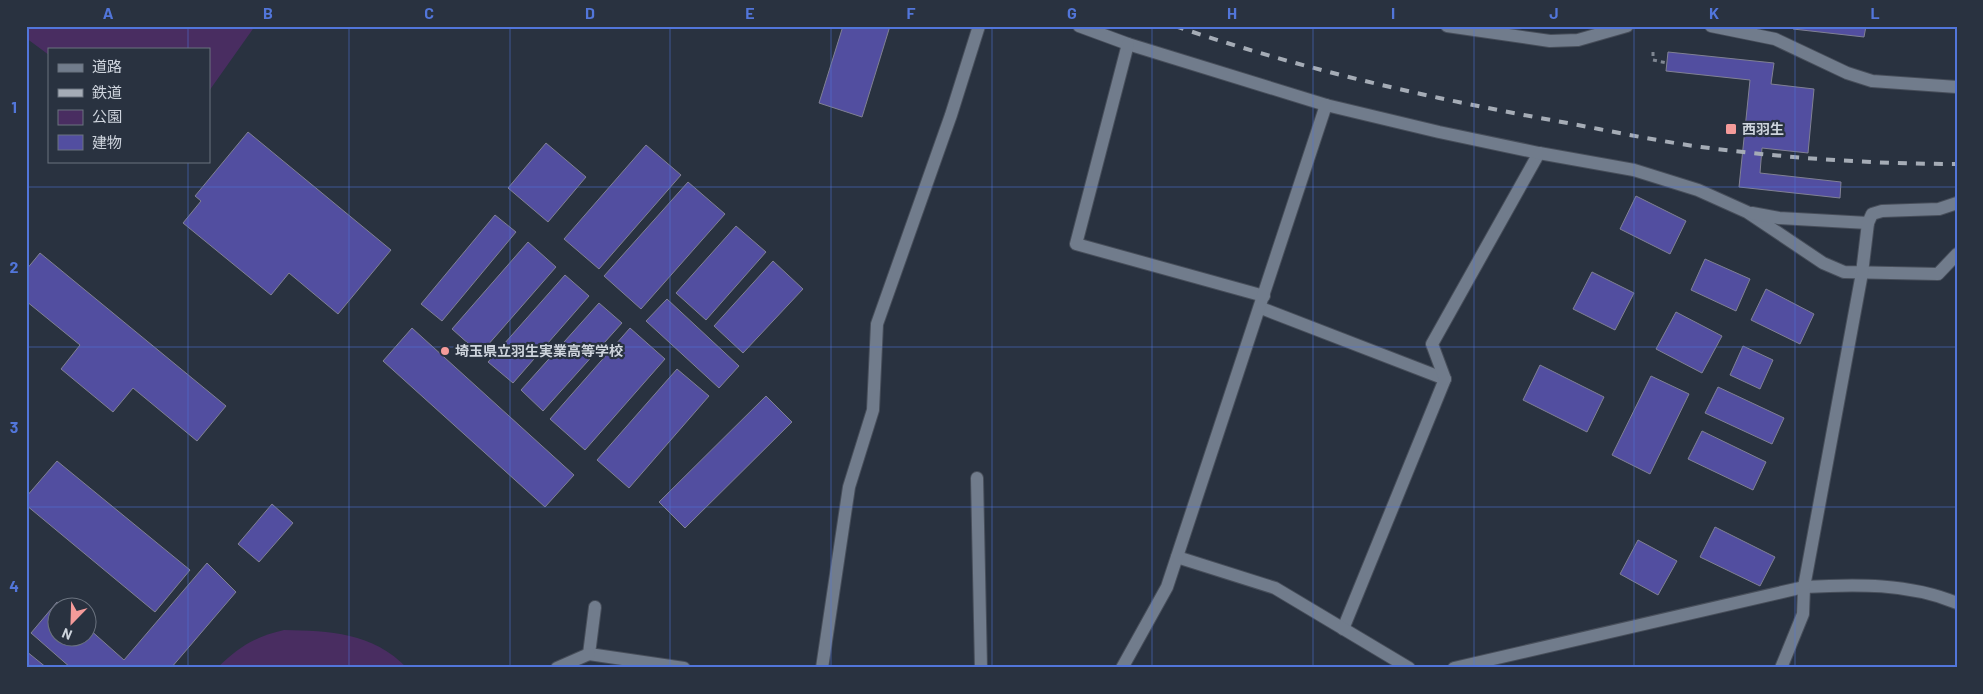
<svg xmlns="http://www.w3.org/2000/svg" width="1983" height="694" font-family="Barlow,'Noto Sans JP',sans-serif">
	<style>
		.green { fill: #492d61 }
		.building { fill: #524ea0; stroke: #808194 }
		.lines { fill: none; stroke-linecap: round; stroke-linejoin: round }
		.service-casing { stroke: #474e5a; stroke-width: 14 }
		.minor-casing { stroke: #474e5a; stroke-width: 14 }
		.path { stroke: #7f8692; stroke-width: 3; stroke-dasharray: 4 4; stroke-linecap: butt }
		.service { stroke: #717c8c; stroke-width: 12 }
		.minor { stroke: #717c8c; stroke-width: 12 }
		.rail { stroke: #a5acb6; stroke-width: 4; stroke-dasharray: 9 9; stroke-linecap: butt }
		.grid { fill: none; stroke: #5276da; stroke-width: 1; stroke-opacity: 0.55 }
		.poi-dot { fill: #f59b9a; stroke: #293240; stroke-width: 2 }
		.labels { text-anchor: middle; stroke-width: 4.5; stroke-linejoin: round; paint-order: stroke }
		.poi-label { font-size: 14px; font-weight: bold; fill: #ced4dd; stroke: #293240; text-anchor: start }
		.neatline { fill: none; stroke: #5276da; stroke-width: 2 }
		.grid-label { font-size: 16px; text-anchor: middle; font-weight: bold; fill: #5276da }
	</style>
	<rect width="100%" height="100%" fill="#293240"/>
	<g class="green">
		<path d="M 26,26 L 255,26 L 209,91 L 209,49 L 49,49 L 49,55 L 26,38 Z"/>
		<path d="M 284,630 C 330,631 372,632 407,668 L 217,668 C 239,647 254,637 284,630 Z"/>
	</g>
	<g class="building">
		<path d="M 843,26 L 890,26 L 862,117 L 819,103 Z"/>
		<path d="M 1793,26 L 1866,26 L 1864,37 L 1793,29 Z"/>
		<path d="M 1668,52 L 1774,63 L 1771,84 L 1814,89 L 1808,153 L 1762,148 L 1760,173 L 1841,182 L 1840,198 L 1739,187 L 1750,80 L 1666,71 Z"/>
		<path d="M 248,132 L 391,250 L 338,314 L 289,273 L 271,295 L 183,223 L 201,201 L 195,196 Z"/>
		<path d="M 546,143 L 586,177 L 548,222 L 508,188 Z"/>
		<path d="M 646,145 L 681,175 L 599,269 L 564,239 Z"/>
		<path d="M 688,182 L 725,214 L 641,309 L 604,276 Z"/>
		<path d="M 1636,196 L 1686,221 L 1670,254 L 1620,229 Z"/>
		<path d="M 495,215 L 516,232 L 442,321 L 421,304 Z"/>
		<path d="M 736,226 L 766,252 L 706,320 L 676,293 Z"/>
		<path d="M 528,242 L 556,267 L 480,354 L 452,329 Z"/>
		<path d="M 40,253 L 226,406 L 197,441 L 133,388 L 113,412 L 61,369 L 80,345 L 26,301 L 26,270 Z"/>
		<path d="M 1705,259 L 1750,279 L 1736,311 L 1691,290 Z"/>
		<path d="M 773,261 L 803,289 L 743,353 L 714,326 Z"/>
		<path d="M 1592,272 L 1634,293 L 1615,330 L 1573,309 Z"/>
		<path d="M 565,275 L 589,296 L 513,383 L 488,362 Z"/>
		<path d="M 1766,289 L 1814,314 L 1800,344 L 1751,320 Z"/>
		<path d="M 667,299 L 739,366 L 719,388 L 646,321 Z"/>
		<path d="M 599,303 L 622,323 L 543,411 L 521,390 Z"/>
		<path d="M 1676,312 L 1722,336 L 1702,373 L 1656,349 Z"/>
		<path d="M 412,328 L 574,475 L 545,507 L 383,361 Z"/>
		<path d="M 630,328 L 665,359 L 585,450 L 550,419 Z"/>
		<path d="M 1743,346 L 1773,360 L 1760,389 L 1730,375 Z"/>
		<path d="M 1540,365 L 1604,397 L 1587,432 L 1523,400 Z"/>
		<path d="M 677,369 L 709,396 L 629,488 L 597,460 Z"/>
		<path d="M 1651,376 L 1689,394 L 1650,474 L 1612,455 Z"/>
		<path d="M 1718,387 L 1784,418 L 1772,444 L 1705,413 Z"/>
		<path d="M 766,396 L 792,422 L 685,528 L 659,502 Z"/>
		<path d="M 1702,431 L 1766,462 L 1753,490 L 1688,459 Z"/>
		<path d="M 57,461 L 190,570 L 155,612 L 26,505 L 26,497 Z"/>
		<path d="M 272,504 L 293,523 L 259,562 L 238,544 Z"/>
		<path d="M 1715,527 L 1775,557 L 1760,586 L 1700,557 Z"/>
		<path d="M 1638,540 L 1677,561 L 1658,595 L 1620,574 Z"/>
		<path d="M 207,563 L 236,592 L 171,668 L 71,668 L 31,633 L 57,602 L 62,606 L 58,606 L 58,636 L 88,636 L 88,628 L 124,660 Z"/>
		<path d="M 26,651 L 47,668 L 26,668 Z"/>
	</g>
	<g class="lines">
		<defs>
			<g id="service">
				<path d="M 1261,308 L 1445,379 L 1343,629"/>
				<path d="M 1445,379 L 1432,344 L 1539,153"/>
			</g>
			<g id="minor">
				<path d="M 1079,26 L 1128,44 L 1326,105 L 1439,132 L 1539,153 L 1634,170 L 1698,190 L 1747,212 L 1823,263 L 1844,272 L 1938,274 L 1957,254"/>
				<path d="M 1447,26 L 1550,41 L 1578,40 L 1627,26"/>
				<path d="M 1711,26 L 1775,39 L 1847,73 L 1872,81 L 1957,87"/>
				<path d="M 1128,44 L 1076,244 L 1264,296"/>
				<path d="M 1752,213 L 1779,218 L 1868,223"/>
				<path d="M 977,478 L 981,668"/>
				<path d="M 1177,557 L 1275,588 L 1409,668"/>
				<path d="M 595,607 L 589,654 L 684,668"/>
				<path d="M 557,668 L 589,654"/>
				<path d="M 822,668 L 849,487 L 873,410 L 877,324 L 951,115 L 979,26"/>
				<path d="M 1122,668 L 1167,587 L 1326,105"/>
				<path d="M 1454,668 L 1804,587 C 1855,584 1909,583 1957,603"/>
				<path d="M 1781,668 L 1803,614 L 1804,587 L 1862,273 L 1868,223 L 1872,214 L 1882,211 L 1939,209 L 1957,203"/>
			</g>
		</defs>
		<use href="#service" class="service-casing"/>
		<use href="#minor" class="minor-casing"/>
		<path class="path" d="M 1653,52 L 1653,60 L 1667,63"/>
		<use href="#service" class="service"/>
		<use href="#minor" class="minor"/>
		<path class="rail" d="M 1175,26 C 1298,68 1424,97 1551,120 C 1601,129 1651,140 1701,147 C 1786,158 1871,164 1957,164"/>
	</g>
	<path class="grid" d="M 188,26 L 188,49M 349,26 L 349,668M 510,26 L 510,668M 670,26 L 670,668M 831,26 L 831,668M 992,26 L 992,668M 1152,26 L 1152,668M 1313,26 L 1313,668M 1474,26 L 1474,668M 1634,26 L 1634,668M 1795,26 L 1795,668M 188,161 L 188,668M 26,187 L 1957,187M 26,347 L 1957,347M 26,507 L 1957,507"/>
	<g class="poi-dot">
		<rect x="1725" y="123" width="12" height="12" rx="2.5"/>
		<circle cx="445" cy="351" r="5"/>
	</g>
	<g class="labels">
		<g class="poi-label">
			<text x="1742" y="134">西羽生</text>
			<text x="455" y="356">埼玉県立羽生実業高等学校</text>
		</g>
	</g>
	<rect width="1983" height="694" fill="none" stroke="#293240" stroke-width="55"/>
	<rect x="48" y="48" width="162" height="115" fill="#293240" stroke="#6b737f"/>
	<rect x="58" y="64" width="25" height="8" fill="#717c8c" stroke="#6b737f"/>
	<text x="92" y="72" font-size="15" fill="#ced4dd">道路</text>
	<rect x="58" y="89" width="25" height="8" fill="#a5acb6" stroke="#6b737f"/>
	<text x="92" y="98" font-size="15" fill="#ced4dd">鉄道</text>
	<rect x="58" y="110" width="25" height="15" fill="#492d61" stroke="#6b737f"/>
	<text x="92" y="122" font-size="15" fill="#ced4dd">公園</text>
	<rect x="58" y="135" width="25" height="15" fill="#524ea0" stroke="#6b737f"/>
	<text x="92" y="148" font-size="15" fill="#ced4dd">建物</text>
	<g transform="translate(72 622) rotate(203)"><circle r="24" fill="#293240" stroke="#6b737f"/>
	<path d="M0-4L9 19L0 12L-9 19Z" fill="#f59b9a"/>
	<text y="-8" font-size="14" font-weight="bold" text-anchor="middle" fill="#ced4dd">N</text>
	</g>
	<rect x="28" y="28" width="1928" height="638" class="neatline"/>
	<g class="grid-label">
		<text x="108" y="19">A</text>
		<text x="268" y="19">B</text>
		<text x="429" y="19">C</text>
		<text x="590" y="19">D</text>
		<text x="750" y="19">E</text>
		<text x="911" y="19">F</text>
		<text x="1072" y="19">G</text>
		<text x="1232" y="19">H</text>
		<text x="1393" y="19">I</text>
		<text x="1554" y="19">J</text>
		<text x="1714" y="19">K</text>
		<text x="1875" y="19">L</text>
		<text x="14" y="113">1</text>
		<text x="14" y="273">2</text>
		<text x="14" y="433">3</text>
		<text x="14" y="592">4</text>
	</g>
</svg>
